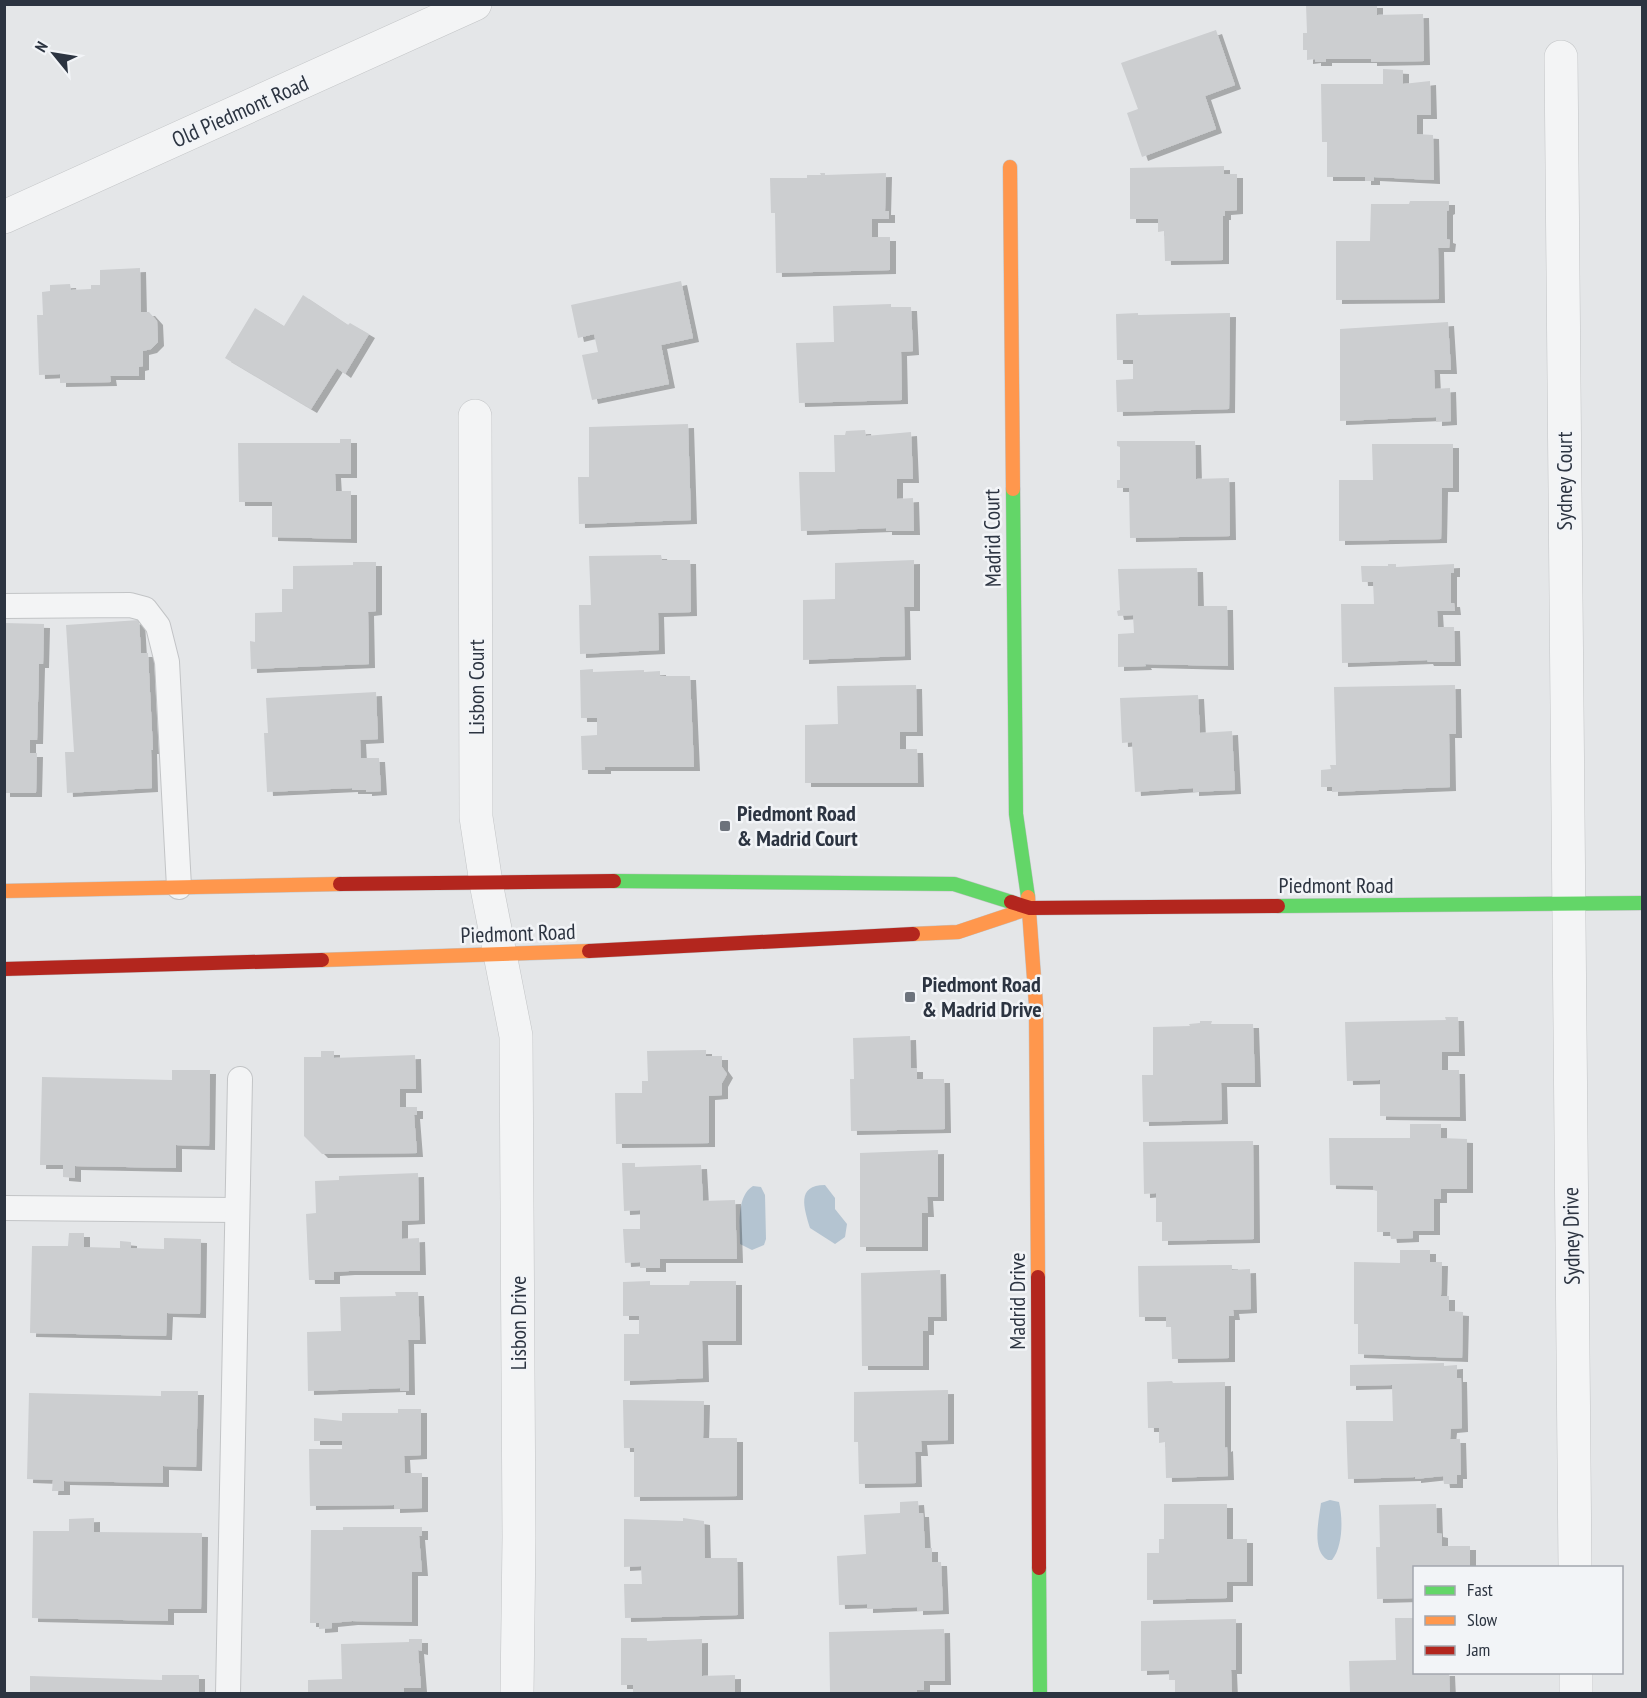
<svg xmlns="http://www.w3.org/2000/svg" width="1647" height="1698" font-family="'PT Sans Narrow',sans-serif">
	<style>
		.water { fill: #b4c4d1 }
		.building { fill: #ccced0; filter: url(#shadow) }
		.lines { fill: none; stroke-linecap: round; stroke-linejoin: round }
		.lane-casing { stroke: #c2c4c6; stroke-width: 26 }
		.street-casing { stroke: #c2c4c6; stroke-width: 34 }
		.fast-casing { stroke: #c2c4c6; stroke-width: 15 }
		.slow-casing { stroke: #c2c4c6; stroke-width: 15 }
		.jam-casing { stroke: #c2c4c6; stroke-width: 15 }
		.lane { stroke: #f3f4f5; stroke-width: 24 }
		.street { stroke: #f3f4f5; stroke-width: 33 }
		.fast { stroke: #63d668; stroke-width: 14 }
		.slow { stroke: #ff974d; stroke-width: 14 }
		.jam { stroke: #b3261e; stroke-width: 14 }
		.poi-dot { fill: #6c727b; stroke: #f2f4f7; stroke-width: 2 }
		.labels { text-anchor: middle; stroke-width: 5; stroke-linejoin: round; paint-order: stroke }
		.street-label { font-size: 22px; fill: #2c3441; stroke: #f2f4f7 }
		.poi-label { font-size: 22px; font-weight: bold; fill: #2c3441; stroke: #f2f4f7; text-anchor: start }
	</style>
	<defs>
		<filter id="shadow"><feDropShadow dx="6" dy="4" stdDeviation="0" flood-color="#0004"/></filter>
	</defs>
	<rect width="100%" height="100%" fill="#e4e6e8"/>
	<g class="water">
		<path d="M 825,1185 L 835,1198 L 835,1209 L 847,1224 L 845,1237 L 835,1244 L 810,1228 C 804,1208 796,1185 825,1185 Z"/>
		<path d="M 753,1186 L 761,1187 L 765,1195 L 766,1239 L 764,1245 L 752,1250 L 740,1244 C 740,1227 736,1196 753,1186 Z"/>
		<path d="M 1330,1500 L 1339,1502 C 1343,1519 1343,1546 1332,1560 L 1328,1560 C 1311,1551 1319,1519 1321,1503 Z"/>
	</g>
	<g class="building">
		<path d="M 1306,4 L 1377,4 L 1377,15 L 1423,14 L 1424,61 L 1371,62 L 1371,59 L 1326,59 L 1326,62 L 1315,62 L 1315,59 L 1307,60 L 1307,50 L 1303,50 L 1303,33 L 1307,33 Z"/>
		<path d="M 1216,30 L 1235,85 L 1205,96 L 1216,129 L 1142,157 L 1127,113 L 1138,109 L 1121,63 Z"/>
		<path d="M 1383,69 L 1403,70 L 1403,84 L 1430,81 L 1431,115 L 1417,115 L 1417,134 L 1433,135 L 1434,180 L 1374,177 L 1374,181 L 1365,181 L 1365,177 L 1327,177 L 1327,142 L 1322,142 L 1321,84 L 1383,84 Z"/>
		<path d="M 1224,166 L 1224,174 L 1237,174 L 1237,210 L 1225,211 L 1225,216 L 1223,216 L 1223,260 L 1165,261 L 1164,231 L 1158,232 L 1158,219 L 1130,219 L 1130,168 Z"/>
		<path d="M 820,173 L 825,173 L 825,175 L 886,173 L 885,211 L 889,211 L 889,219 L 872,219 L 872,237 L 890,237 L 890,270 L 776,273 L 775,213 L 771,213 L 770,178 L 807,178 L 807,175 L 821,175 Z"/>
		<path d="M 1410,201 L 1449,201 L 1449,210 L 1447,211 L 1447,239 L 1450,240 L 1449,248 L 1438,248 L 1439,299 L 1336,300 L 1336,241 L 1370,241 L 1371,204 L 1409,204 Z"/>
		<path d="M 140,268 L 141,312 L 149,312 L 157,321 L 158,342 L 151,349 L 143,351 L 143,366 L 139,367 L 139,376 L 110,376 L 111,382 L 60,383 L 60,374 L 39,375 L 37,315 L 43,315 L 42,292 L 50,291 L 50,285 L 70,284 L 71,290 L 91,289 L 91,285 L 100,285 L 100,270 Z"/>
		<path d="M 681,281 L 693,338 L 661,345 L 669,384 L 592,400 L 582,355 L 598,352 L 594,334 L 578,338 L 571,305 Z"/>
		<path d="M 303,295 L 348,325 L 350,323 L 369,334 L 345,374 L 337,368 L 311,409 L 225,358 L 255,308 L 284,326 Z"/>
		<path d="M 891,304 L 891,307 L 911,307 L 913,351 L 901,352 L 902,400 L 799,403 L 796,343 L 834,342 L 833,306 Z"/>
		<path d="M 1138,313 L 1138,315 L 1230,313 L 1229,409 L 1117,412 L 1116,380 L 1133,379 L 1133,360 L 1117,360 L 1116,314 Z"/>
		<path d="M 1448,322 L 1451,370 L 1434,370 L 1435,389 L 1450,388 L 1451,421 L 1436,422 L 1436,417 L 1340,421 L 1340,329 Z"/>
		<path d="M 688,424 L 691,520 L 579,524 L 578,477 L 589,477 L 589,427 Z"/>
		<path d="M 865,430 L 866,436 L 911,432 L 913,479 L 897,479 L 897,499 L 913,498 L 914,531 L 886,531 L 886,528 L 801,531 L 799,472 L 835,472 L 834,435 L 845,435 L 846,431 Z"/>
		<path d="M 340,439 L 351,439 L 351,474 L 335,474 L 336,491 L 351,491 L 351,539 L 272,537 L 272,502 L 239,502 L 238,443 L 340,443 Z"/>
		<path d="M 1117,441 L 1195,441 L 1196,479 L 1229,478 L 1230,536 L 1130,538 L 1129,488 L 1117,488 L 1117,480 L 1120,480 L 1120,447 L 1117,446 Z"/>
		<path d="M 1372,444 L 1453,444 L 1453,488 L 1442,488 L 1441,539 L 1339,541 L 1339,480 L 1373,480 Z"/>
		<path d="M 661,555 L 662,560 L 690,560 L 691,612 L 658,613 L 659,650 L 580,654 L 579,605 L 591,605 L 589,556 Z"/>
		<path d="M 914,560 L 914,607 L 904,607 L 905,656 L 803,660 L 803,600 L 835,599 L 835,563 Z"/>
		<path d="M 353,562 L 376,562 L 376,611 L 368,612 L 369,664 L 251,669 L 250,641 L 255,642 L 255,613 L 282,612 L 282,589 L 293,589 L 293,566 L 353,565 Z"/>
		<path d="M 1388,564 L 1396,564 L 1396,567 L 1454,564 L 1454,573 L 1451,573 L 1451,603 L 1454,603 L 1455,611 L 1437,611 L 1438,627 L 1454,627 L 1455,662 L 1428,662 L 1427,660 L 1342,663 L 1341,604 L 1374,604 L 1373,582 L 1362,582 L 1361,566 L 1388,566 Z"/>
		<path d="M 1197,568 L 1198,606 L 1227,606 L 1228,666 L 1145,664 L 1146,666 L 1118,667 L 1118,634 L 1134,633 L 1133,615 L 1118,616 L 1117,611 L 1120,610 L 1118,569 Z"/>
		<path d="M 139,620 L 141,653 L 148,653 L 153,750 L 151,750 L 152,788 L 67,793 L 65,752 L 74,752 L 66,625 Z"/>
		<path d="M 4,623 L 44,624 L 43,664 L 39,664 L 37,740 L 30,740 L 30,753 L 37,753 L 36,793 L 4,793 Z"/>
		<path d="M 593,669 L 593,672 L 644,670 L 644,672 L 660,671 L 660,676 L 690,676 L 694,767 L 605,767 L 605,770 L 582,770 L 581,736 L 597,735 L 597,718 L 581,718 L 580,670 Z"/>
		<path d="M 916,685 L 917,732 L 900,732 L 900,749 L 917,749 L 918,783 L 805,783 L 805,725 L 838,724 L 837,686 Z"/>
		<path d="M 1455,685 L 1456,734 L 1449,734 L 1450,787 L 1332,792 L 1332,787 L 1321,787 L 1321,770 L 1331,769 L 1330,765 L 1336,765 L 1334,687 Z"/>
		<path d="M 376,692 L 378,739 L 360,740 L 361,758 L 379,758 L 381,791 L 366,792 L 366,790 L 352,790 L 352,788 L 267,792 L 264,733 L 268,733 L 266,698 Z"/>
		<path d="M 1198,695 L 1200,733 L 1232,731 L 1235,790 L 1193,792 L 1193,788 L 1135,792 L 1132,742 L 1122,743 L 1120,698 Z"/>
		<path d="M 1445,1017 L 1458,1017 L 1459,1052 L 1442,1052 L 1442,1070 L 1459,1070 L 1460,1117 L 1380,1116 L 1380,1080 L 1347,1081 L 1345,1022 L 1446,1020 Z"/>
		<path d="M 1200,1021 L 1212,1021 L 1211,1024 L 1253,1024 L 1255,1083 L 1221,1083 L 1222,1120 L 1143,1122 L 1142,1075 L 1153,1075 L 1153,1027 L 1190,1026 L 1189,1024 L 1200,1023 Z"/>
		<path d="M 910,1036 L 911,1068 L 917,1068 L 917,1079 L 944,1079 L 945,1129 L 851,1131 L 850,1079 L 854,1079 L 853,1038 Z"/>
		<path d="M 706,1050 L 706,1056 L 722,1056 L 722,1067 L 727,1074 L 722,1083 L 722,1095 L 709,1096 L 709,1143 L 616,1144 L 615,1093 L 642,1093 L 642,1081 L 648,1081 L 647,1051 Z"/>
		<path d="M 321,1051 L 334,1051 L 334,1058 L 415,1055 L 416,1089 L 400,1089 L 400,1107 L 417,1107 L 417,1115 L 414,1115 L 417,1153 L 322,1154 L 304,1136 L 304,1057 L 321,1057 Z"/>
		<path d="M 172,1070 L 210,1070 L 209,1146 L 176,1145 L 176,1168 L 75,1166 L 75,1178 L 63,1177 L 63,1165 L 40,1165 L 42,1077 L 172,1080 Z"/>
		<path d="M 1410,1124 L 1441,1124 L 1441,1138 L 1467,1139 L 1467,1189 L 1441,1189 L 1441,1199 L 1434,1199 L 1434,1231 L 1413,1231 L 1413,1238 L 1391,1239 L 1390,1232 L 1377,1232 L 1377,1191 L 1373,1190 L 1373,1186 L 1330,1185 L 1329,1138 L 1410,1138 Z"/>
		<path d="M 1253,1141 L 1254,1239 L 1162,1241 L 1162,1222 L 1156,1222 L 1156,1193 L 1144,1194 L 1143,1142 Z"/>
		<path d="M 938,1150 L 938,1197 L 927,1197 L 928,1213 L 922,1213 L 922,1247 L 860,1247 L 860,1153 Z"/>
		<path d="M 622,1163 L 635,1163 L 635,1167 L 701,1165 L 703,1201 L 735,1200 L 737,1259 L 660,1259 L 660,1268 L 640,1268 L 640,1262 L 625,1263 L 623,1229 L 640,1229 L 640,1210 L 624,1211 Z"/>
		<path d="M 418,1173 L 419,1220 L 402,1221 L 402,1239 L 419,1238 L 420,1271 L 349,1271 L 334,1272 L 334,1280 L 309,1280 L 306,1214 L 316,1213 L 315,1181 L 339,1180 L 339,1176 Z"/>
		<path d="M 69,1233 L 84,1233 L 84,1247 L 120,1248 L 120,1241 L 131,1242 L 131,1248 L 164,1249 L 164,1238 L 201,1239 L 200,1314 L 167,1313 L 166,1336 L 30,1333 L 32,1246 L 68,1246 Z"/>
		<path d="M 1400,1250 L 1430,1250 L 1430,1262 L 1442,1262 L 1441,1296 L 1449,1296 L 1449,1311 L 1463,1312 L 1462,1358 L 1358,1354 L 1358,1324 L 1354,1324 L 1354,1262 L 1400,1263 Z"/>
		<path d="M 1232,1265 L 1232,1270 L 1250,1269 L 1251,1309 L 1233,1310 L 1234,1316 L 1229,1316 L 1229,1358 L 1172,1359 L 1171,1327 L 1166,1327 L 1166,1317 L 1139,1317 L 1138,1266 Z"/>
		<path d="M 940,1270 L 941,1317 L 928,1317 L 928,1331 L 923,1331 L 923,1366 L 862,1366 L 861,1273 Z"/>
		<path d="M 650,1281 L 650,1285 L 689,1285 L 690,1281 L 736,1281 L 736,1341 L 702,1341 L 703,1378 L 624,1381 L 624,1334 L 639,1334 L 639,1316 L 623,1316 L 623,1282 Z"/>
		<path d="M 395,1292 L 418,1292 L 420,1340 L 408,1340 L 409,1391 L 400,1391 L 400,1388 L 308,1391 L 307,1332 L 341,1331 L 340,1297 L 396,1296 Z"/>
		<path d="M 1444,1363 L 1444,1366 L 1457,1365 L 1457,1378 L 1461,1378 L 1462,1428 L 1451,1429 L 1450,1439 L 1460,1439 L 1461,1475 L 1457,1475 L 1457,1484 L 1444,1484 L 1443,1476 L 1415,1479 L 1415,1477 L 1348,1479 L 1346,1421 L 1393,1421 L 1392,1385 L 1350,1386 L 1350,1365 Z"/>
		<path d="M 1172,1381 L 1173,1383 L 1225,1382 L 1225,1448 L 1227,1447 L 1228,1476 L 1166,1478 L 1165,1442 L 1159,1443 L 1159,1428 L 1148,1428 L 1147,1382 Z"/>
		<path d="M 948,1390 L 948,1440 L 921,1441 L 922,1452 L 915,1452 L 916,1483 L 859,1484 L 858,1442 L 854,1442 L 854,1392 Z"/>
		<path d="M 161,1391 L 198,1391 L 196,1467 L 163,1466 L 163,1483 L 64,1481 L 64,1491 L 52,1491 L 53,1480 L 27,1479 L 29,1393 L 161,1396 Z"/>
		<path d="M 623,1400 L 704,1401 L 703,1438 L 737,1438 L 737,1496 L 634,1497 L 634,1448 L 624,1448 Z"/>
		<path d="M 398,1409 L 421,1409 L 421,1455 L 404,1456 L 405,1473 L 422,1473 L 422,1508 L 394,1509 L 394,1505 L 310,1506 L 309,1449 L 342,1449 L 342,1441 L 314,1441 L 314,1418 L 342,1421 L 342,1413 L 398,1413 Z"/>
		<path d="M 918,1501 L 919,1513 L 923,1513 L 925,1548 L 932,1548 L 932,1562 L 941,1562 L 943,1610 L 917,1611 L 917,1607 L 867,1609 L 867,1604 L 839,1605 L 837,1556 L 866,1554 L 864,1515 L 900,1513 L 900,1502 Z"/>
		<path d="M 1164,1504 L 1227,1504 L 1227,1539 L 1247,1539 L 1247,1582 L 1227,1582 L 1227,1598 L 1147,1600 L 1147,1553 L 1159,1553 L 1159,1539 L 1164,1539 Z"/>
		<path d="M 1436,1504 L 1437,1533 L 1442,1534 L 1442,1546 L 1470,1546 L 1470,1568 L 1414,1568 L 1414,1598 L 1377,1599 L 1376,1547 L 1380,1547 L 1379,1505 Z"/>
		<path d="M 94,1518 L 94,1532 L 202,1533 L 201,1609 L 168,1609 L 168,1621 L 32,1618 L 33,1531 L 69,1531 L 69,1519 Z"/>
		<path d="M 683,1518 L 704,1521 L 705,1558 L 737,1558 L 738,1615 L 625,1618 L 624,1584 L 642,1584 L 641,1566 L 624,1567 L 624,1519 L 683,1521 Z"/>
		<path d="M 343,1527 L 422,1527 L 422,1536 L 419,1536 L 422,1572 L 412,1572 L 412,1622 L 352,1621 L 332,1623 L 332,1628 L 319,1629 L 319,1623 L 310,1623 L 311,1530 L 343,1530 Z"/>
		<path d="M 1395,1618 L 1414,1618 L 1414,1672 L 1449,1672 L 1450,1694 L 1350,1694 L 1349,1661 L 1396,1660 Z"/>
		<path d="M 1236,1619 L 1236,1670 L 1231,1670 L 1232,1694 L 1175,1694 L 1175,1680 L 1169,1680 L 1169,1670 L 1141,1671 L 1141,1621 Z"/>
		<path d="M 944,1629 L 945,1681 L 924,1681 L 924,1690 L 917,1690 L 917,1694 L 830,1694 L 829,1632 Z"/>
		<path d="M 621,1638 L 647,1638 L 647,1641 L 702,1639 L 702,1676 L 735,1675 L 735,1694 L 633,1694 L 633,1685 L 621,1685 Z"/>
		<path d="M 409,1639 L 422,1639 L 422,1651 L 418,1650 L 421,1688 L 404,1688 L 404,1694 L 308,1694 L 308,1680 L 342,1679 L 341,1644 L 409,1642 Z"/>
		<path d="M 162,1675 L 199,1675 L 199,1694 L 30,1694 L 30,1676 L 162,1680 Z"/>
	</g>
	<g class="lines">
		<defs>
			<g id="lane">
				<path d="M 4,606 L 130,605 L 145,609 L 158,626 L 167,662 L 179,887"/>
				<path d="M 4,1208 L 237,1210"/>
				<path d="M 228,1694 L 240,1079"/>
			</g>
			<g id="street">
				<path d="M 1561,57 L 1575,1568"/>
				<path d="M 4,217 L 475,4"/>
				<path d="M 475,416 L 476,817 L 486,883 L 516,1036 L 519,1537 L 517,1694"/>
				<path d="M 1576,1672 L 1576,1694"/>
			</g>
			<g id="fast">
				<path d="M 1013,489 L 1016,814 L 1028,897"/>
				<path d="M 614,881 L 954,884 L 1011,902"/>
				<path d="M 1278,906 L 1642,903"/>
				<path d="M 1039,1568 L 1040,1694"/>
			</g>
			<g id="slow">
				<path d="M 1010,167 L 1013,489"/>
				<path d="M 4,891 L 340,884"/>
				<path d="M 1028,897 L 1036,1005 L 1038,1277"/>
				<path d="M 913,934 L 958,932 L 1030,908"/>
				<path d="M 322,960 L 589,951"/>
			</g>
			<g id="jam">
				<path d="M 340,884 L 614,881"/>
				<path d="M 1011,902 L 1030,908 L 1278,906"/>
				<path d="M 589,951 L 913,934"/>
				<path d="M 4,969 L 322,960"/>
				<path d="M 1038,1277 L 1039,1568"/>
			</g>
		</defs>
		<use href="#lane" class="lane-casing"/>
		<use href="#street" class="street-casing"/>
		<use href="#fast" class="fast-casing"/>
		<use href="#slow" class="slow-casing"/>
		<use href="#jam" class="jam-casing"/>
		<use href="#lane" class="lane"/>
		<use href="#street" class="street"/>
		<use href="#fast" class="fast"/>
		<use href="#slow" class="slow"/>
		<use href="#jam" class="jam"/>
	</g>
	<g class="poi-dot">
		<rect x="719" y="820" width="12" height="12" rx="3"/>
		<rect x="904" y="991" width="12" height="12" rx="3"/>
	</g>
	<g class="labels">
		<g class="street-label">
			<text transform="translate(240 111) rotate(-24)" y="8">Old Piedmont Road</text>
			<text transform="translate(1564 481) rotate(-90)" y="8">Sydney Court</text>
			<text transform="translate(992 538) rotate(-91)" y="8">Madrid Court</text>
			<text transform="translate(476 687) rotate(-90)" y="8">Lisbon Court</text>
			<text x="1336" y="893">Piedmont Road</text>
			<text transform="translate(518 933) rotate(-2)" y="8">Piedmont Road</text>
			<text transform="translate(1571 1236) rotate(-91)" y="8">Sydney Drive</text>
			<text transform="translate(1017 1301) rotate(-90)" y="8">Madrid Drive</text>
			<text transform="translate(518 1323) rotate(-90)" y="8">Lisbon Drive</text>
		</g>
		<g class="poi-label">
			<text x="737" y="821">Piedmont Road<tspan x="737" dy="25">&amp; Madrid Court</tspan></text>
			<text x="922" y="992">Piedmont Road<tspan x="922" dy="25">&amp; Madrid Drive</tspan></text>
		</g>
	</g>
	<rect width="1647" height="1698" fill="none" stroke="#2c3441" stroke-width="12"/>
	<rect x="1413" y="1566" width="210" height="108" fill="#f2f4f7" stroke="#a3a7ae" stroke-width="1.5"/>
	<rect x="1425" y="1586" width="30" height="9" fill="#63d668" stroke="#a3a7ae" stroke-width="1.5"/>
	<text x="1467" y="1596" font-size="18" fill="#2c3441">Fast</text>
	<rect x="1425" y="1616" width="30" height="9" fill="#ff974d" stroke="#a3a7ae" stroke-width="1.5"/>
	<text x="1467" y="1626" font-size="18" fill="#2c3441">Slow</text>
	<rect x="1425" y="1646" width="30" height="9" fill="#b3261e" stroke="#a3a7ae" stroke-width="1.5"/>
	<text x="1467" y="1656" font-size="18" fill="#2c3441">Jam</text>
	<g transform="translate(54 54) rotate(300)" stroke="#f2f4f7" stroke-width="4.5" paint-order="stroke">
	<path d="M0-4.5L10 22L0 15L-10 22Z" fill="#2c3441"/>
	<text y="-9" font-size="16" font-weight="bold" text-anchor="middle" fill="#2c3441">N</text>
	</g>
</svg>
